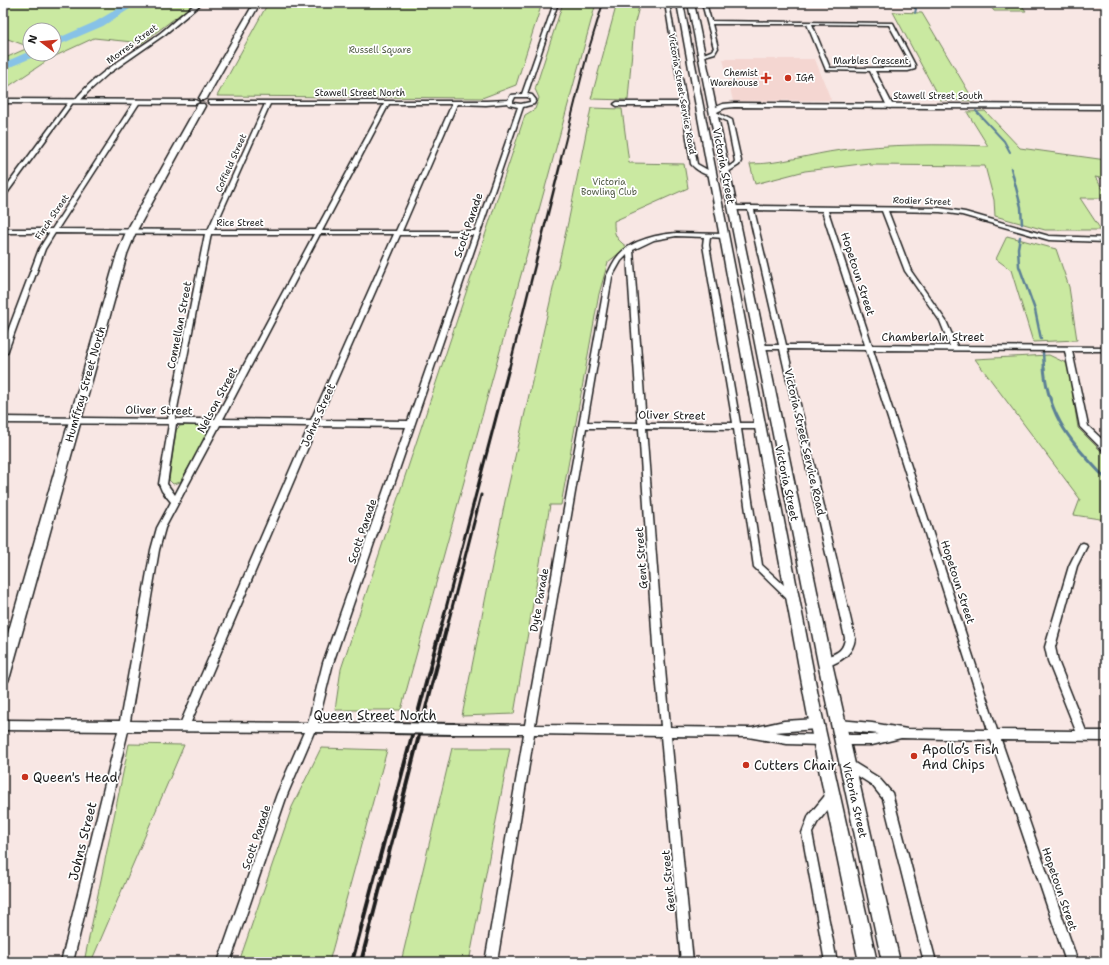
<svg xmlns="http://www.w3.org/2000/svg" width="1109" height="965" font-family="'Shantell Sans',sans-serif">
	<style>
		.built { fill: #f4d6d1 }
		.green { fill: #cae9a1; stroke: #73825e }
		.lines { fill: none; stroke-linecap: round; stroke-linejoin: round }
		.stream-far2 { stroke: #5c8096; stroke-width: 2 }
		.stream-far1 { stroke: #5c8096; stroke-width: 2.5 }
		.stream { stroke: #5c8096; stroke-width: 3 }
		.river { fill: #87c2e7; fill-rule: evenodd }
		.street-casing { stroke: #1c1c1c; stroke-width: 3 }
		.secondary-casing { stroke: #1c1c1c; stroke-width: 3 }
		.street { fill: #fff; fill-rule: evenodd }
		.secondary { fill: #fff; fill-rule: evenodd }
		.rail-far3 { stroke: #1c1c1c; stroke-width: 2 }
		.rail-far2 { stroke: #1c1c1c; stroke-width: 2.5 }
		.rail-far1 { stroke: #1c1c1c; stroke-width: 3 }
		.rail { stroke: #1c1c1c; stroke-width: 4 }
		.street-bridge-casing { stroke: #1c1c1c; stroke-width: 14; stroke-linecap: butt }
		.street-bridge { stroke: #fff; stroke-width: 10 }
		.poi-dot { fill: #c8321e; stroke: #fff; stroke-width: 1.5 }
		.labels { text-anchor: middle; stroke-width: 3.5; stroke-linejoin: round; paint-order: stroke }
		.far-street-label { font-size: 9px; fill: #1c1c1c; stroke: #fff }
		.far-park-label { font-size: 9px; fill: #505a44; stroke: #fff }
		.far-poi-label { font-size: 9px; fill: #1c1c1c; stroke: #fff; text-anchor: end }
		.street-label { font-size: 11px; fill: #1c1c1c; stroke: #fff }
		.near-street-label { font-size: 13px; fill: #1c1c1c; stroke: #fff }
		.near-poi-label { font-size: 13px; fill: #1c1c1c; stroke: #fff; text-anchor: start }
	</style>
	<rect width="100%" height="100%" fill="#f8e7e4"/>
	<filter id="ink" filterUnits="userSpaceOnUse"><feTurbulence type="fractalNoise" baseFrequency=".025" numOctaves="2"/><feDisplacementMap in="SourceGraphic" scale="8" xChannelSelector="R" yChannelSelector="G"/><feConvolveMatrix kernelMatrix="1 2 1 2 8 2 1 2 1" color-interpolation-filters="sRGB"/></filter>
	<g filter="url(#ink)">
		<path class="built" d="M 723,59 L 815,59 L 831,100 L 733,101 Z"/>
		<g class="green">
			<path d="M 3,3 L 195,3 L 142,43 L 94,38 L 51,58 L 3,90 L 3,59 L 30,47 L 30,54 L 54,54 L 54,30 L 30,30 L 30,47 L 5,38 L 3,34 Z"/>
			<path d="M 268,3 L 542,3 L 516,85 L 482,98 L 217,96 Z"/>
			<path d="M 563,3 L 596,3 L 401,710 L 335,710 L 341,669 L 525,115 L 535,109 L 539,98 L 535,89 Z"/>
			<path d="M 617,3 L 640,3 L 634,26 L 628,100 L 591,99 Z"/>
			<path d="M 988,3 L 1020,3 L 1026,11 L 994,11 Z"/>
			<path d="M 893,12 L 922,13 L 974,101 L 940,100 Z"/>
			<path d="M 591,108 L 622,109 L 629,163 L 684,164 L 688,188 L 614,221 C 614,235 615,238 627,247 L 608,262 L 599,294 L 561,505 L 550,505 L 514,714 L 462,716 L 505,501 L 569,218 Z"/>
			<path d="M 985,111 L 1020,148 L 1106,160 L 1106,179 L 1095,177 L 1106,194 L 1106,198 L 1080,198 L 1101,230 L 1045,230 L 995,216 L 994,200 L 985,166 L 870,165 L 869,163 L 805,171 L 755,184 L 750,164 C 781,164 811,154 841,150 C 890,144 939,144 988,146 L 967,112 Z"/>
			<path d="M 1007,236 L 1056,249 L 1069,287 L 1077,340 L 1033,342 L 1011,270 L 996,259 Z"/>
			<path d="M 1049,355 L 1068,364 L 1078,428 L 1106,456 L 1106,520 L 1074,515 L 1080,499 L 975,359 Z"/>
			<path d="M 187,425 L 204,426 L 208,430 L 204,441 L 180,482 L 173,484 L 169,480 L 176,430 L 180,426 Z"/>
			<path d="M 129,744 L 184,745 L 91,962 L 84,962 Z"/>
			<path d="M 321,748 L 387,750 L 329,962 L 239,962 L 292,807 Z"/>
			<path d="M 452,748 L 510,748 L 469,962 L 401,962 Z"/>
		</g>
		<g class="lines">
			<g class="stream-far2">
				<path d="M 913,6 L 916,9 L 915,13"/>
				<path d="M 976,111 L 1004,141 L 1010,152"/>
			</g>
			<g class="stream-far1">
				<path d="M 1011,168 L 1021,207 L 1022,224"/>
				<path d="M 1020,237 L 1018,248 L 1019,266 L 1035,310 L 1041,339"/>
				<path d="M 1043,352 L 1044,369"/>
			</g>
			<path class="stream" d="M 1044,368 C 1049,419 1072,443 1106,479"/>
			<g class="river">
				<path d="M 127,3 L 139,3 L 103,26 L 54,47 L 54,40 L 95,22 Z"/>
				<path d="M 30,51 L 30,54 L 37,54 L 36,56 L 3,70 L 3,63 Z"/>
			</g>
			<defs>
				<g id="street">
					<path d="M 197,3 L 202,3 L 164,35 L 108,74 L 88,92 L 79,102 L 74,101 L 5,196 L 3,197 L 3,191 L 70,100 L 74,101 C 97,72 130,55 159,34 C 172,24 183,12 197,3 Z"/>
					<path d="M 554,3 L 558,3 L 527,94 L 532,95 L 536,100 L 534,104 L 523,107 L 333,663 L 318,723 L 389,723 L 392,725 L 394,728 L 392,731 L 389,733 L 314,732 L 287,795 L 230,962 L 218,962 L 277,794 L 304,732 L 128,731 L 73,962 L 61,962 L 118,731 L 3,730 L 3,720 L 120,721 L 151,550 L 157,528 L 171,502 L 162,491 L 159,484 L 169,424 L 3,423 L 3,417 L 168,419 L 205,234 L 55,233 L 45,249 L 7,353 L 3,355 L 3,344 L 39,249 L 49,233 L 3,233 L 3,229 L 52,229 L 134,102 L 137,100 L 140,102 L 58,229 L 208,230 L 265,104 L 210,104 L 208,103 L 208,101 L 486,101 L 508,100 L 511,95 L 522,94 ZM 515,97 L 528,97 L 530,100 L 530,102 L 521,104 L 513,103 L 513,101 ZM 508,103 L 509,105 L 518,107 L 475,231 L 402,231 L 457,104 L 486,105 ZM 270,104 L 384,104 L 316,230 L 214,230 ZM 389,104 L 452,104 L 396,231 L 322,231 ZM 211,234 L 314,234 L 215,419 L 175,419 ZM 320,234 L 394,234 L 311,420 L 223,419 ZM 400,235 L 473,235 L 408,421 L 319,420 ZM 176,424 L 212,425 L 175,495 L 167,484 ZM 220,425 L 309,426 L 181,722 L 130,721 L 159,550 L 165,528 ZM 317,426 L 406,427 L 323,663 L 308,723 L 191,722 Z"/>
					<path d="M 665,3 L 669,3 L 697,164 L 715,174 L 715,176 C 707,177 696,170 691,164 L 682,106 L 617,106 L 614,104 L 617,102 L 681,102 Z"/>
					<path d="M 702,3 L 706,3 L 711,21 L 893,23 L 915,65 L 915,69 L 908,71 L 875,71 L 893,106 L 890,108 L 887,106 L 870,71 L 826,70 L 807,24 L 712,24 L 718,48 L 715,53 L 701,57 L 701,55 L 711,51 L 714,48 ZM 812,24 L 889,25 L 911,65 L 911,68 L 830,68 Z"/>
					<path d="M 714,111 L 732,120 L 741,161 L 739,165 L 725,174 L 722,172 L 723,171 L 734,163 L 735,161 L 727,121 L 712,114 L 712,112 Z"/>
					<path d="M 1105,138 L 1106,138 L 1106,142 L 1102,140 Z"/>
					<path d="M 751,206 L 940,208 L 965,212 L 1049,236 L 1106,238 L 1106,242 L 1049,240 L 962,215 L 940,212 L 888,211 L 911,271 L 946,321 L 957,346 L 1106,347 L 1106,351 L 1072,351 L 1088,426 L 1106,443 L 1106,451 L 1103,450 L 1080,427 L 1065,351 L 873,350 L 997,730 L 1076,731 L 1048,661 L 1045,647 L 1069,566 L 1080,544 L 1083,543 L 1086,544 L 1087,546 L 1077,566 L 1055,647 L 1058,661 L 1086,731 L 1106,731 L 1106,741 L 1001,740 L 1078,962 L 1066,962 L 991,740 L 901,738 L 872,745 L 842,745 L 838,743 L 837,740 L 838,737 L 842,735 L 872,735 L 879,734 L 839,730 L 836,728 L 834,725 L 836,722 L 839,720 L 872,723 L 907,729 L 988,730 L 866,350 L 787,349 L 855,638 C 853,655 840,662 825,667 L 822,666 L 820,663 C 826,652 843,658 845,638 L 780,349 L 760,349 L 757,347 L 760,345 L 779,345 L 748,210 L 733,210 L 730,208 L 733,206 ZM 754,210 L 822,211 L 865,345 L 786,345 ZM 828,211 L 882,211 L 905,271 L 940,321 L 950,346 L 872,345 Z"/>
					<path d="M 676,233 L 724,234 L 727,236 L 724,238 L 710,237 L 709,245 L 740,423 L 761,423 L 765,426 L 761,429 L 741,429 L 762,565 L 795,595 L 796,598 L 795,601 L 792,602 L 789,601 L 754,567 L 734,429 L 646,428 L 663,645 L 670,727 L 752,728 L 784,721 L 817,719 L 820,721 L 822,724 L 820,727 L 817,729 L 775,732 L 787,734 L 821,735 L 825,737 L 826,740 L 825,743 L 821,745 L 787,744 L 748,737 L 671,736 L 693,962 L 681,962 L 661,736 L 534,734 L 497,962 L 485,962 L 524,734 L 455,734 L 452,732 L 450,729 L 452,726 L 455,724 L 525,725 L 606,277 C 609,272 611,266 615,260 C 627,241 654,235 676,233 ZM 676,236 L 704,237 L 703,245 L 733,423 L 646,423 L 633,250 L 654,240 ZM 627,255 L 638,423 L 587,422 L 612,277 L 621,261 ZM 586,428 L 639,428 L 653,645 L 661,726 L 535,725 Z"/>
					<path d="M 848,759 L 879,778 L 892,793 L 936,962 L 924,962 L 883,799 L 872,785 L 844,767 L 843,764 L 844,761 Z"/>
					<path d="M 832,791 L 836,792 L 837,796 L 836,800 L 817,823 L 812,833 L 837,962 L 825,962 L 802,833 L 809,815 L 828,792 Z"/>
				</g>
				<g id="secondary">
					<path d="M 254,3 L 260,3 L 207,98 L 203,100 L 200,100 L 199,98 Z"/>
					<path d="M 677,3 L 683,3 L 821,711 L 877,962 L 859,962 L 807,711 Z"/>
					<path d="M 688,3 L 694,3 L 716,107 L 723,104 L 734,103 L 1106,105 L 1106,109 L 734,107 L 725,108 L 717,112 L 832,663 L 900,962 L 882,962 L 818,663 Z"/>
					<path d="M 3,99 L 195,100 L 199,102 L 195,104 L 3,103 Z"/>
					<path d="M 198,104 L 204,104 L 205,106 L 136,232 L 127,254 L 10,676 L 8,681 L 3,682 L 3,651 L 117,254 L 126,232 Z"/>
				</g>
			</defs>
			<use href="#street" class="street-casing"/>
			<use href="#secondary" class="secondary-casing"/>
			<use href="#street" class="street"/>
			<use href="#secondary" class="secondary"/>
			<path class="rail-far3" d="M 560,162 L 587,55 L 603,3"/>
			<path class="rail-far2" d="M 509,369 L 561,161"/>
			<g class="rail-far1">
				<path d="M 440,631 L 509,368"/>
				<path d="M 446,631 L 481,495"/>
			</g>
			<g class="rail">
				<path d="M 352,962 L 440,630"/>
				<path d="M 361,962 L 446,630"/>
			</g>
			<defs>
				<path id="street-bridge" d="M 389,728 L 455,729"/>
			</defs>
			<use href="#street-bridge" class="street-bridge-casing"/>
			<use href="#street-bridge" class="street-bridge"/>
		</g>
	</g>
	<g class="poi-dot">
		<path d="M764 72h4v4h4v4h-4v4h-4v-4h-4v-4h4z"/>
		<circle cx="788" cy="78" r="4"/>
		<circle cx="914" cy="756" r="4"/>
		<circle cx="746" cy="765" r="4"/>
		<circle cx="25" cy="777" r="4"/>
	</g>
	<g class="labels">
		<g class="far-street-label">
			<text transform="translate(132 44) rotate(-36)" y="3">Morres Street</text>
			<text x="871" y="64">Marbles Crescent</text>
			<text x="360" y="96">Stawell Street North</text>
			<text transform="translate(682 94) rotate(80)" y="3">Victoria Street Service Road</text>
			<text x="938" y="99">Stawell Street South</text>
			<text transform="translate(231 163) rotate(-66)" y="3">Coffield Street</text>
			<text transform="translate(922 201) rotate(2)" y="3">Rodier Street</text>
			<text transform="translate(52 217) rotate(-56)" y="3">Finch Street</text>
			<text x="240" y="226">Rice Street</text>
		</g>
		<g class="far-park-label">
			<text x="380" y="53">Russell Square</text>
			<text x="609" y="185">Victoria<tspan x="609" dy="10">Bowling Club</tspan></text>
		</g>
		<g class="far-poi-label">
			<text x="758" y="76">Chemist<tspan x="758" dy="10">Warehouse</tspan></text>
			<text x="796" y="81" text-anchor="start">IGA</text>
		</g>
		<g class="street-label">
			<text transform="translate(724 166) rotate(79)" y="4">Victoria Street</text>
			<text transform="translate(468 225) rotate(-71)" y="4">Scott Parade</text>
			<text transform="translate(858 274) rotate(72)" y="4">Hopetoun Street</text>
			<text transform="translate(179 325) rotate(-79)" y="4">Connellan Street</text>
			<text x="933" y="341">Chamberlain Street</text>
			<text transform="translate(85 384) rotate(-74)" y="4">Humffray Street North</text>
			<text transform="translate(217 400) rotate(-62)" y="4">Nelson Street</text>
			<text transform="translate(159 410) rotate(1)" y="4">Oliver Street</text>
			<text transform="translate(318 415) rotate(-66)" y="4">Johns Street</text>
			<text transform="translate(672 415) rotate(1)" y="4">Oliver Street</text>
			<text transform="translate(805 442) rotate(77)" y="4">Victoria Street Service Road</text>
			<text transform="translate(787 483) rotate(78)" y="4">Victoria Street</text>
			<text transform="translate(362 531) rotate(-71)" y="4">Scott Parade</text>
			<text transform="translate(641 558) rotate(-94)" y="4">Gent Street</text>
			<text transform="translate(958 582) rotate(72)" y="4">Hopetoun Street</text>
			<text transform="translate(539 600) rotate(-80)" y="4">Dyte Parade</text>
			<text transform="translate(855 800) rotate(77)" y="4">Victoria Street</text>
			<text transform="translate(256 837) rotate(-71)" y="4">Scott Parade</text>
			<text transform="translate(668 881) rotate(-95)" y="4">Gent Street</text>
			<text transform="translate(1060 889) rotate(71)" y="4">Hopetoun Street</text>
		</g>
		<g class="near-street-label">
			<text x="375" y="720">Queen Street North</text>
			<text transform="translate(82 841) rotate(-76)" y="5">Johns Street</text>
		</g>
		<g class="near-poi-label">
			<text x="922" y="754">Apollo’s Fish<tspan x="922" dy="15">And Chips</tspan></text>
			<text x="754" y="770">Cutters Chair</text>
			<text x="33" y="782">Queen's Head</text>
		</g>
	</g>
	<rect width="1109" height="965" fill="none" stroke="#fff" stroke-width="16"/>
	<rect x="8" y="8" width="1093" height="949" fill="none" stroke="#1c1c1c" stroke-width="1.5" filter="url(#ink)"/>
	<g transform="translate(42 42) rotate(286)"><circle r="19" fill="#ffffff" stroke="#a4a4a4"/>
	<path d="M0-3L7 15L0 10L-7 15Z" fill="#c8321e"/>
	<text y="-6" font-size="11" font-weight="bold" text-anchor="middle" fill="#1c1c1c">N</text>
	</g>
</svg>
